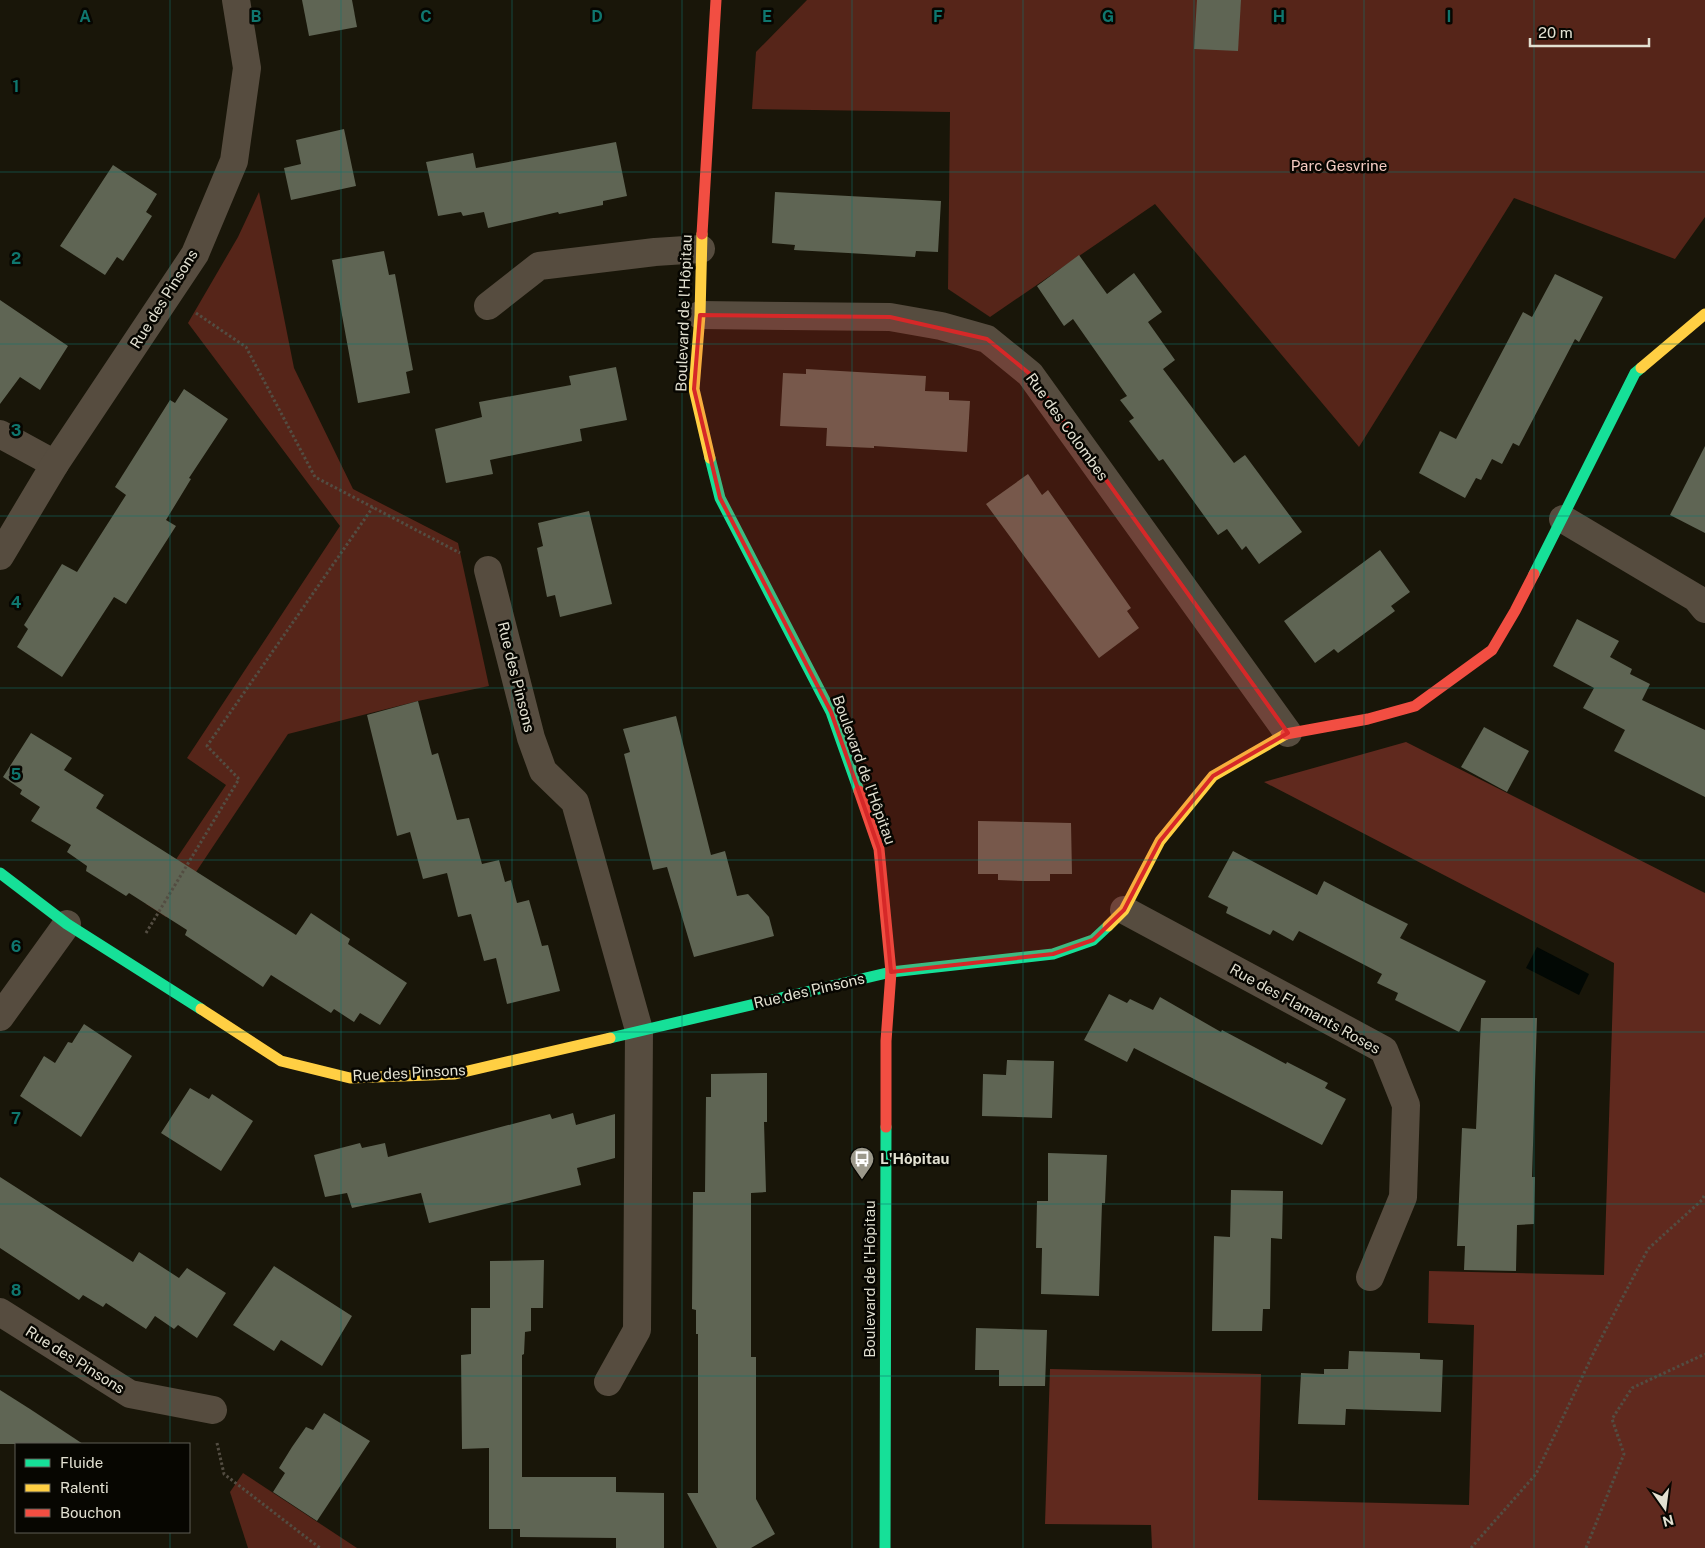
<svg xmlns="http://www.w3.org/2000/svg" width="1705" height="1548" font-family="'Public Sans',sans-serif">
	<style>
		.green { fill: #562519 }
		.forest { fill: #60291e }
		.water { fill: #020804 }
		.building { fill: #5f6554 }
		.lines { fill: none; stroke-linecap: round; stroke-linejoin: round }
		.path { stroke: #534d42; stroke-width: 3; stroke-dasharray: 2.5 2.5; stroke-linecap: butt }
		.street { stroke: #564c3f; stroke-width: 28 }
		.fast { stroke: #16e098; stroke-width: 11 }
		.slow { stroke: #ffcf43; stroke-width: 11 }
		.jam { stroke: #f24e42; stroke-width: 11 }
		.marked { fill: #d62828; fill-opacity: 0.2; stroke: #d62828; stroke-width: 4; stroke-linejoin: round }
		.grid { fill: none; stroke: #0f766e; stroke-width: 1; stroke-opacity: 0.55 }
		.labels { text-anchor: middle; stroke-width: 5; stroke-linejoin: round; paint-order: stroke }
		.park-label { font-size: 15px; fill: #f4cbc2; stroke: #070601 }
		.street-label { font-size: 15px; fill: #e2e0d1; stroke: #070601 }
		.poi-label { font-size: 15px; font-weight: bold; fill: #e2e0d1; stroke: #070601; text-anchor: start }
		.grid-label { font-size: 16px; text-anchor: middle; font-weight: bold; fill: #0f766e; stroke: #070601; stroke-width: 5; stroke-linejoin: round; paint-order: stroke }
	</style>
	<rect width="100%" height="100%" fill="#191609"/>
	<g class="green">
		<path d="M 807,0 L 1705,0 L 1705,217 L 1675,259 L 1514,198 L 1359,447 L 1155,204 L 990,317 L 948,289 L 950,112 L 752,109 L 756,52 Z"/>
		<path d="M 259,192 L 294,368 L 353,489 L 458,543 L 489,686 L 418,701 L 288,734 L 166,917 L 146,904 L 226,785 L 187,758 L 340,526 L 188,323 L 238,237 Z"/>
		<path d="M 243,1473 L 357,1548 L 248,1548 L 230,1492 Z"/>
	</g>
	<path class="forest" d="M 1406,742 L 1705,893 L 1705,1548 L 1152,1548 L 1151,1525 L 1045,1524 L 1050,1369 L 1261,1374 L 1258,1500 L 1469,1505 L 1474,1325 L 1428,1323 L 1429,1271 L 1604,1275 L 1614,963 L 1264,782 Z"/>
	<path class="water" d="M 1537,947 L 1589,974 L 1579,995 L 1526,968 Z"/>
	<g class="building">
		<path d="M 302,0 L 352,0 L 357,27 L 309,36 Z"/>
		<path d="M 1197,0 L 1241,0 L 1238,51 L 1194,49 Z"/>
		<path d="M 344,129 L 356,186 L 291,200 L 284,168 L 301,164 L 296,140 Z"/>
		<path d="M 616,142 L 627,196 L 603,201 L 603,205 L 559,214 L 558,212 L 488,228 L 484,212 L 463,216 L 461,212 L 438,216 L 426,162 L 473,153 L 476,168 Z"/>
		<path d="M 113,165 L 157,194 L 146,212 L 152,216 L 138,238 L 123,261 L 117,257 L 105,275 L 60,246 Z"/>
		<path d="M 775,192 L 941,201 L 938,252 L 916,251 L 915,257 L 848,253 L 794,250 L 795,245 L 772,243 Z"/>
		<path d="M 384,251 L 389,275 L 395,274 L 413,370 L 406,372 L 410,393 L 358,403 L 332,260 Z"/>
		<path d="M 1079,255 L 1107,294 L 1134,273 L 1162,312 L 1148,322 L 1175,360 L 1163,369 L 1234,463 L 1245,455 L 1302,532 L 1259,564 L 1246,546 L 1242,550 L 1227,529 L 1218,535 L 1163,459 L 1159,461 L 1129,421 L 1134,418 L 1120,400 L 1127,396 L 1073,319 L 1064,326 L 1037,286 Z"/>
		<path d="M 1555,274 L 1603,297 L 1579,342 L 1575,339 L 1519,446 L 1513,443 L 1502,464 L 1492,459 L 1481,480 L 1476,478 L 1465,498 L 1419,473 L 1440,431 L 1456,439 L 1523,312 L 1532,317 Z"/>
		<path d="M 0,300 L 68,346 L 40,390 L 20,377 L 0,404 Z"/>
		<path d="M 616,367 L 627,420 L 580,429 L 582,441 L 490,460 L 493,474 L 446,483 L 435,429 L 482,417 L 479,402 L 571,385 L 569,376 Z"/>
		<path d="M 806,369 L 926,376 L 925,391 L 949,392 L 949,400 L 970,401 L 967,452 L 874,446 L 874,448 L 826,446 L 827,428 L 780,426 L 783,373 L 806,374 Z"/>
		<path d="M 184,389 L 228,419 L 189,478 L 191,479 L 166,520 L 176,526 L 126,604 L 114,597 L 62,677 L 17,647 L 28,629 L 24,625 L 62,564 L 77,572 L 89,553 L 126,495 L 115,487 L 170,400 L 175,403 Z"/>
		<path d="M 1705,446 L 1705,533 L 1670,515 Z"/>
		<path d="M 1028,474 L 1042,495 L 1048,490 L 1076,530 L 1131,608 L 1127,611 L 1139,628 L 1099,658 L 986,504 Z"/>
		<path d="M 589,511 L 612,604 L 560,617 L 555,595 L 547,597 L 537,548 L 543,546 L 538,523 Z"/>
		<path d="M 1380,550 L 1410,592 L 1391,606 L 1395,611 L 1338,653 L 1334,649 L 1315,663 L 1284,621 Z"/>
		<path d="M 1577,619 L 1619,641 L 1610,657 L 1632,669 L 1630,674 L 1650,684 L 1642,700 L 1705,730 L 1705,797 L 1614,751 L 1625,730 L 1583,708 L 1594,688 L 1553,666 Z"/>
		<path d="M 418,701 L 432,755 L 438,753 L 457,820 L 469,818 L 482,864 L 499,860 L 505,882 L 511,880 L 517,903 L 529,900 L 542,946 L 548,945 L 560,991 L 507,1004 L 496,958 L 484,961 L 471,914 L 458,917 L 447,873 L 423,879 L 410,832 L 397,836 L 367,715 Z"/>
		<path d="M 676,716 L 711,855 L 725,851 L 737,896 L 748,894 L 769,917 L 774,936 L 694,957 L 667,867 L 653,870 L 624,754 L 630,752 L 623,729 Z"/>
		<path d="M 1484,727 L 1529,751 L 1507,792 L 1461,767 Z"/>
		<path d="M 31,733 L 72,758 L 64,770 L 104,795 L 96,808 L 296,935 L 311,913 L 350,939 L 348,944 L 407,983 L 380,1025 L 360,1013 L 354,1022 L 334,1009 L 331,1013 L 271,975 L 263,987 L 185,935 L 187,930 L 129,893 L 126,896 L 86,871 L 87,866 L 67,852 L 71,845 L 31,821 L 40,807 L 20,794 L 22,790 L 3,777 Z"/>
		<path d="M 978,821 L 1071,823 L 1072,874 L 1050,874 L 1050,881 L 1025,881 L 998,880 L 998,874 L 978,874 Z"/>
		<path d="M 1233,851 L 1317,895 L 1324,881 L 1366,903 L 1408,924 L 1400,938 L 1486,981 L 1459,1032 L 1395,1000 L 1398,993 L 1377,983 L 1382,974 L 1299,931 L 1293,941 L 1273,930 L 1270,935 L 1226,913 L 1228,907 L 1208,897 Z"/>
		<path d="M 1109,994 L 1127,1003 L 1130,999 L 1153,1010 L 1160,997 L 1221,1032 L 1222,1030 L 1286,1064 L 1287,1062 L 1328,1083 L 1325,1088 L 1346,1099 L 1322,1145 L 1134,1048 L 1127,1062 L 1084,1040 Z"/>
		<path d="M 1481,1018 L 1537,1018 L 1532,1177 L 1535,1177 L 1534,1224 L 1517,1225 L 1516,1271 L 1464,1270 L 1465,1246 L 1457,1246 L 1462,1128 L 1476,1129 Z"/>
		<path d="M 84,1024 L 132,1056 L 81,1137 L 20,1096 L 44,1056 L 55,1063 L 68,1042 L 72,1043 Z"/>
		<path d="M 1007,1060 L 1054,1061 L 1052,1118 L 982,1116 L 983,1074 L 1006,1075 Z"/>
		<path d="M 767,1073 L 767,1122 L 764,1122 L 766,1192 L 751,1193 L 751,1357 L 756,1357 L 756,1499 L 775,1534 L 751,1548 L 717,1548 L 687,1493 L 698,1493 L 698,1334 L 696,1334 L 696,1310 L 692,1309 L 693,1192 L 705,1192 L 706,1097 L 711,1097 L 711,1074 Z"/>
		<path d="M 190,1088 L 209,1099 L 212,1094 L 253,1121 L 221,1171 L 161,1133 Z"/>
		<path d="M 573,1113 L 576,1125 L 615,1114 L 615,1158 L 577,1168 L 581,1185 L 429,1223 L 421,1193 L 352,1208 L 347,1193 L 325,1197 L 314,1155 L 360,1143 L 362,1148 L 385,1143 L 388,1157 L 550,1114 L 552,1119 Z"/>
		<path d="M 1048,1153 L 1107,1155 L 1105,1203 L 1102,1203 L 1099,1296 L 1041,1294 L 1042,1248 L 1036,1248 L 1037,1201 L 1048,1201 Z"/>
		<path d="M 0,1177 L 133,1262 L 139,1252 L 179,1278 L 187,1268 L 226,1293 L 197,1338 L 178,1325 L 174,1329 L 155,1316 L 146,1329 L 106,1303 L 103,1307 L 83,1295 L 79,1300 L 0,1248 Z"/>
		<path d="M 1231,1190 L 1283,1191 L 1282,1239 L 1271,1238 L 1270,1309 L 1263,1309 L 1262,1331 L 1212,1331 L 1214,1236 L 1230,1237 Z"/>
		<path d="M 544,1260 L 543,1308 L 531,1308 L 531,1331 L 525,1332 L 524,1354 L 522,1355 L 522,1477 L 616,1477 L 616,1492 L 664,1493 L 664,1548 L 616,1548 L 616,1538 L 520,1537 L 520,1529 L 489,1529 L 489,1448 L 462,1449 L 461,1355 L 471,1354 L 471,1308 L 490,1308 L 490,1261 Z"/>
		<path d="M 274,1266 L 352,1316 L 322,1366 L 281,1340 L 274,1351 L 233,1325 Z"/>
		<path d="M 976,1328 L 1047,1330 L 1045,1386 L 999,1386 L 999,1370 L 975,1370 Z"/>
		<path d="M 1349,1351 L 1420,1353 L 1420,1359 L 1443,1360 L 1441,1412 L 1346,1409 L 1345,1425 L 1298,1424 L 1301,1373 L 1324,1374 L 1324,1369 L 1348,1369 Z"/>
		<path d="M 0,1390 L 30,1409 L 83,1444 L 0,1444 Z"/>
		<path d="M 324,1413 L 370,1441 L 317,1521 L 273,1492 L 285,1473 L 279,1468 L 292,1447 L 306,1427 L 313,1430 Z"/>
	</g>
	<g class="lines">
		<g class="path">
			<path d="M 196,313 L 246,347 L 315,477 L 460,553"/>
			<path d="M 146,933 L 239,779 L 207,746 L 373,507"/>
			<path d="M 217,1443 L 224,1474 L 320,1548"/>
			<path d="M 1471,1548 L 1536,1474 L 1594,1352 L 1648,1249 L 1702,1200 L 1705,1194"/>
			<path d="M 1586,1548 L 1624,1454 L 1612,1419 L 1632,1388 L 1705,1354"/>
		</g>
		<g class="street">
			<path d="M 488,306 L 539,266 L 655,252 L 701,249"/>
			<path d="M 700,315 L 890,317 L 941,326 L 987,339 L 1030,374 L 1288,733"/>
			<path d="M 0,434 L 55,464"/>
			<path d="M 1563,519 L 1696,598 L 1705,609"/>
			<path d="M 0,556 L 55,464 L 195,254 L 234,161 L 247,68 L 236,0"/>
			<path d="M 488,570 L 531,738 L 543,771 L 575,802 L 639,1030 L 637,1330 L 608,1382"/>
			<path d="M 1124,910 L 1384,1050 L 1406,1105 L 1403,1197 L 1370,1277"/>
			<path d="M 0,1017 L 67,924"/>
			<path d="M 0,1312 L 130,1394 L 213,1410"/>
		</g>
		<g class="fast">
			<path d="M 710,458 L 720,498 L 831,712 L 859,791"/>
			<path d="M 1534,574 L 1635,373 L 1641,368"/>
			<path d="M 0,873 L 67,924 L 201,1009"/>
			<path d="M 610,1038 L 891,972 L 1053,954 L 1093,940 L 1108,926"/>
			<path d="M 885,1548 L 886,1127"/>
		</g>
		<g class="slow">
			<path d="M 702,234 L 700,315 L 694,389 L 710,458"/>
			<path d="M 1641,368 L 1705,314"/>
			<path d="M 1108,926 L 1124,910 L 1160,841 L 1213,776 L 1286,734"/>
			<path d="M 201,1009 L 281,1061 L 350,1078 L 455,1074 L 610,1038"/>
		</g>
		<g class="jam">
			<path d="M 702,234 L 716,0"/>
			<path d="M 1286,734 L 1368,719 L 1415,706 L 1492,650 L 1515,611 L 1534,574"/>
			<path d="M 859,791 L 879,849 L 891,972 L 886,1041 L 886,1127"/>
		</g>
	</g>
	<path class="marked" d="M 700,315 L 890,317 L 987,339 L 1030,374 L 1288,733 L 1213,776 L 1160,841 L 1124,910 L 1093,940 L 1053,954 L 891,972 L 879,849 L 831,712 L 720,498 L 694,389 Z"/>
	<path class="grid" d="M 170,0 L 170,1444M 341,0 L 341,1548M 512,0 L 512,1548M 682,0 L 682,1548M 852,0 L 852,1548M 1023,0 L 1023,1548M 1194,0 L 1194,1548M 1364,0 L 1364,1548M 1534,0 L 1534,1548M 0,172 L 1705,172M 0,344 L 1705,344M 0,516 L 1705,516M 0,688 L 1705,688M 0,860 L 1705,860M 0,1032 L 1705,1032M 0,1204 L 1705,1204M 0,1376 L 1705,1376M 170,1532 L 170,1548"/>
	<defs>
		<symbol id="bus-pin" viewBox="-11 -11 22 30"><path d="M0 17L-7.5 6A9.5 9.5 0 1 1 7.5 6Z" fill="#9c998b" stroke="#070601"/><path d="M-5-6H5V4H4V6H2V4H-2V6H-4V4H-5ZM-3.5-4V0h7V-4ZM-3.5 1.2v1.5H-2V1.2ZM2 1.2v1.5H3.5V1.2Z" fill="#fff"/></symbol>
	</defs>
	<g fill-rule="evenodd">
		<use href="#bus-pin" x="848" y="1145" width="28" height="38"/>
	</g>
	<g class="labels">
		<g class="park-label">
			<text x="1339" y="171">Parc Gesvrine</text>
		</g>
		<g class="street-label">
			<text transform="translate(164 299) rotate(-58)" y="5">Rue des Pinsons</text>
			<text transform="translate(684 313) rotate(-88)" y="5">Boulevard de l'Hôpitau</text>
			<text transform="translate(1067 427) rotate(54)" y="5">Rue des Colombes</text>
			<text transform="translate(516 677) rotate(76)" y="5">Rue des Pinsons</text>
			<text transform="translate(864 770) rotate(70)" y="5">Boulevard de l'Hôpitau</text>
			<text transform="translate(809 991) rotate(-13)" y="5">Rue des Pinsons</text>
			<text transform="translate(1305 1009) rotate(29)" y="5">Rue des Flamants Roses</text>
			<text transform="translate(409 1073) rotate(-3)" y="5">Rue des Pinsons</text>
			<text transform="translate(870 1279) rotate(-90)" y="5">Boulevard de l'Hôpitau</text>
			<text transform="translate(75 1360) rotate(32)" y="5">Rue des Pinsons</text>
		</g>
		<g class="poi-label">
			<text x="880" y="1164">L'Hôpitau</text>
		</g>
	</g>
	<g class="grid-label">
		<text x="85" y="22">A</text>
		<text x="256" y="22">B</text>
		<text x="426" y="22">C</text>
		<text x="597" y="22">D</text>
		<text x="767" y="22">E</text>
		<text x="938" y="22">F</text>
		<text x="1108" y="22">G</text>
		<text x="1279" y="22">H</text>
		<text x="1449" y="22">I</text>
		<text x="16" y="92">1</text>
		<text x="16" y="264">2</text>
		<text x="16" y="436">3</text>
		<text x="16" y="608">4</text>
		<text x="16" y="780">5</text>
		<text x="16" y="952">6</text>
		<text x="16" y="1124">7</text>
		<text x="16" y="1296">8</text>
	</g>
	<rect x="15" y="1443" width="175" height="90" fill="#070601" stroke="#5f5d54"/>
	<rect x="25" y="1459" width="25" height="8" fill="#16e098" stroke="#5f5d54"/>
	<text x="60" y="1468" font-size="15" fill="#e2e0d1">Fluide</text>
	<rect x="25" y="1484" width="25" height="8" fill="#ffcf43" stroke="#5f5d54"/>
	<text x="60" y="1493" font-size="15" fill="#e2e0d1">Ralenti</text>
	<rect x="25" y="1509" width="25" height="8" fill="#f24e42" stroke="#5f5d54"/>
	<text x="60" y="1518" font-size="15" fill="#e2e0d1">Bouchon</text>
	<g transform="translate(1665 1508) rotate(166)" stroke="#070601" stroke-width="4" paint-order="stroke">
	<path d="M0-4L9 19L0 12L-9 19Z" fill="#e2e0d1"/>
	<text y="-8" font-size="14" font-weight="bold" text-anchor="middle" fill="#e2e0d1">N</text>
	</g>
	<path d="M1530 38v8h119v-8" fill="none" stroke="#e2e0d1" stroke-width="2.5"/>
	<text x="1538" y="38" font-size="15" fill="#e2e0d1" stroke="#070601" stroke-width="4" paint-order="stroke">20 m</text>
</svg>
